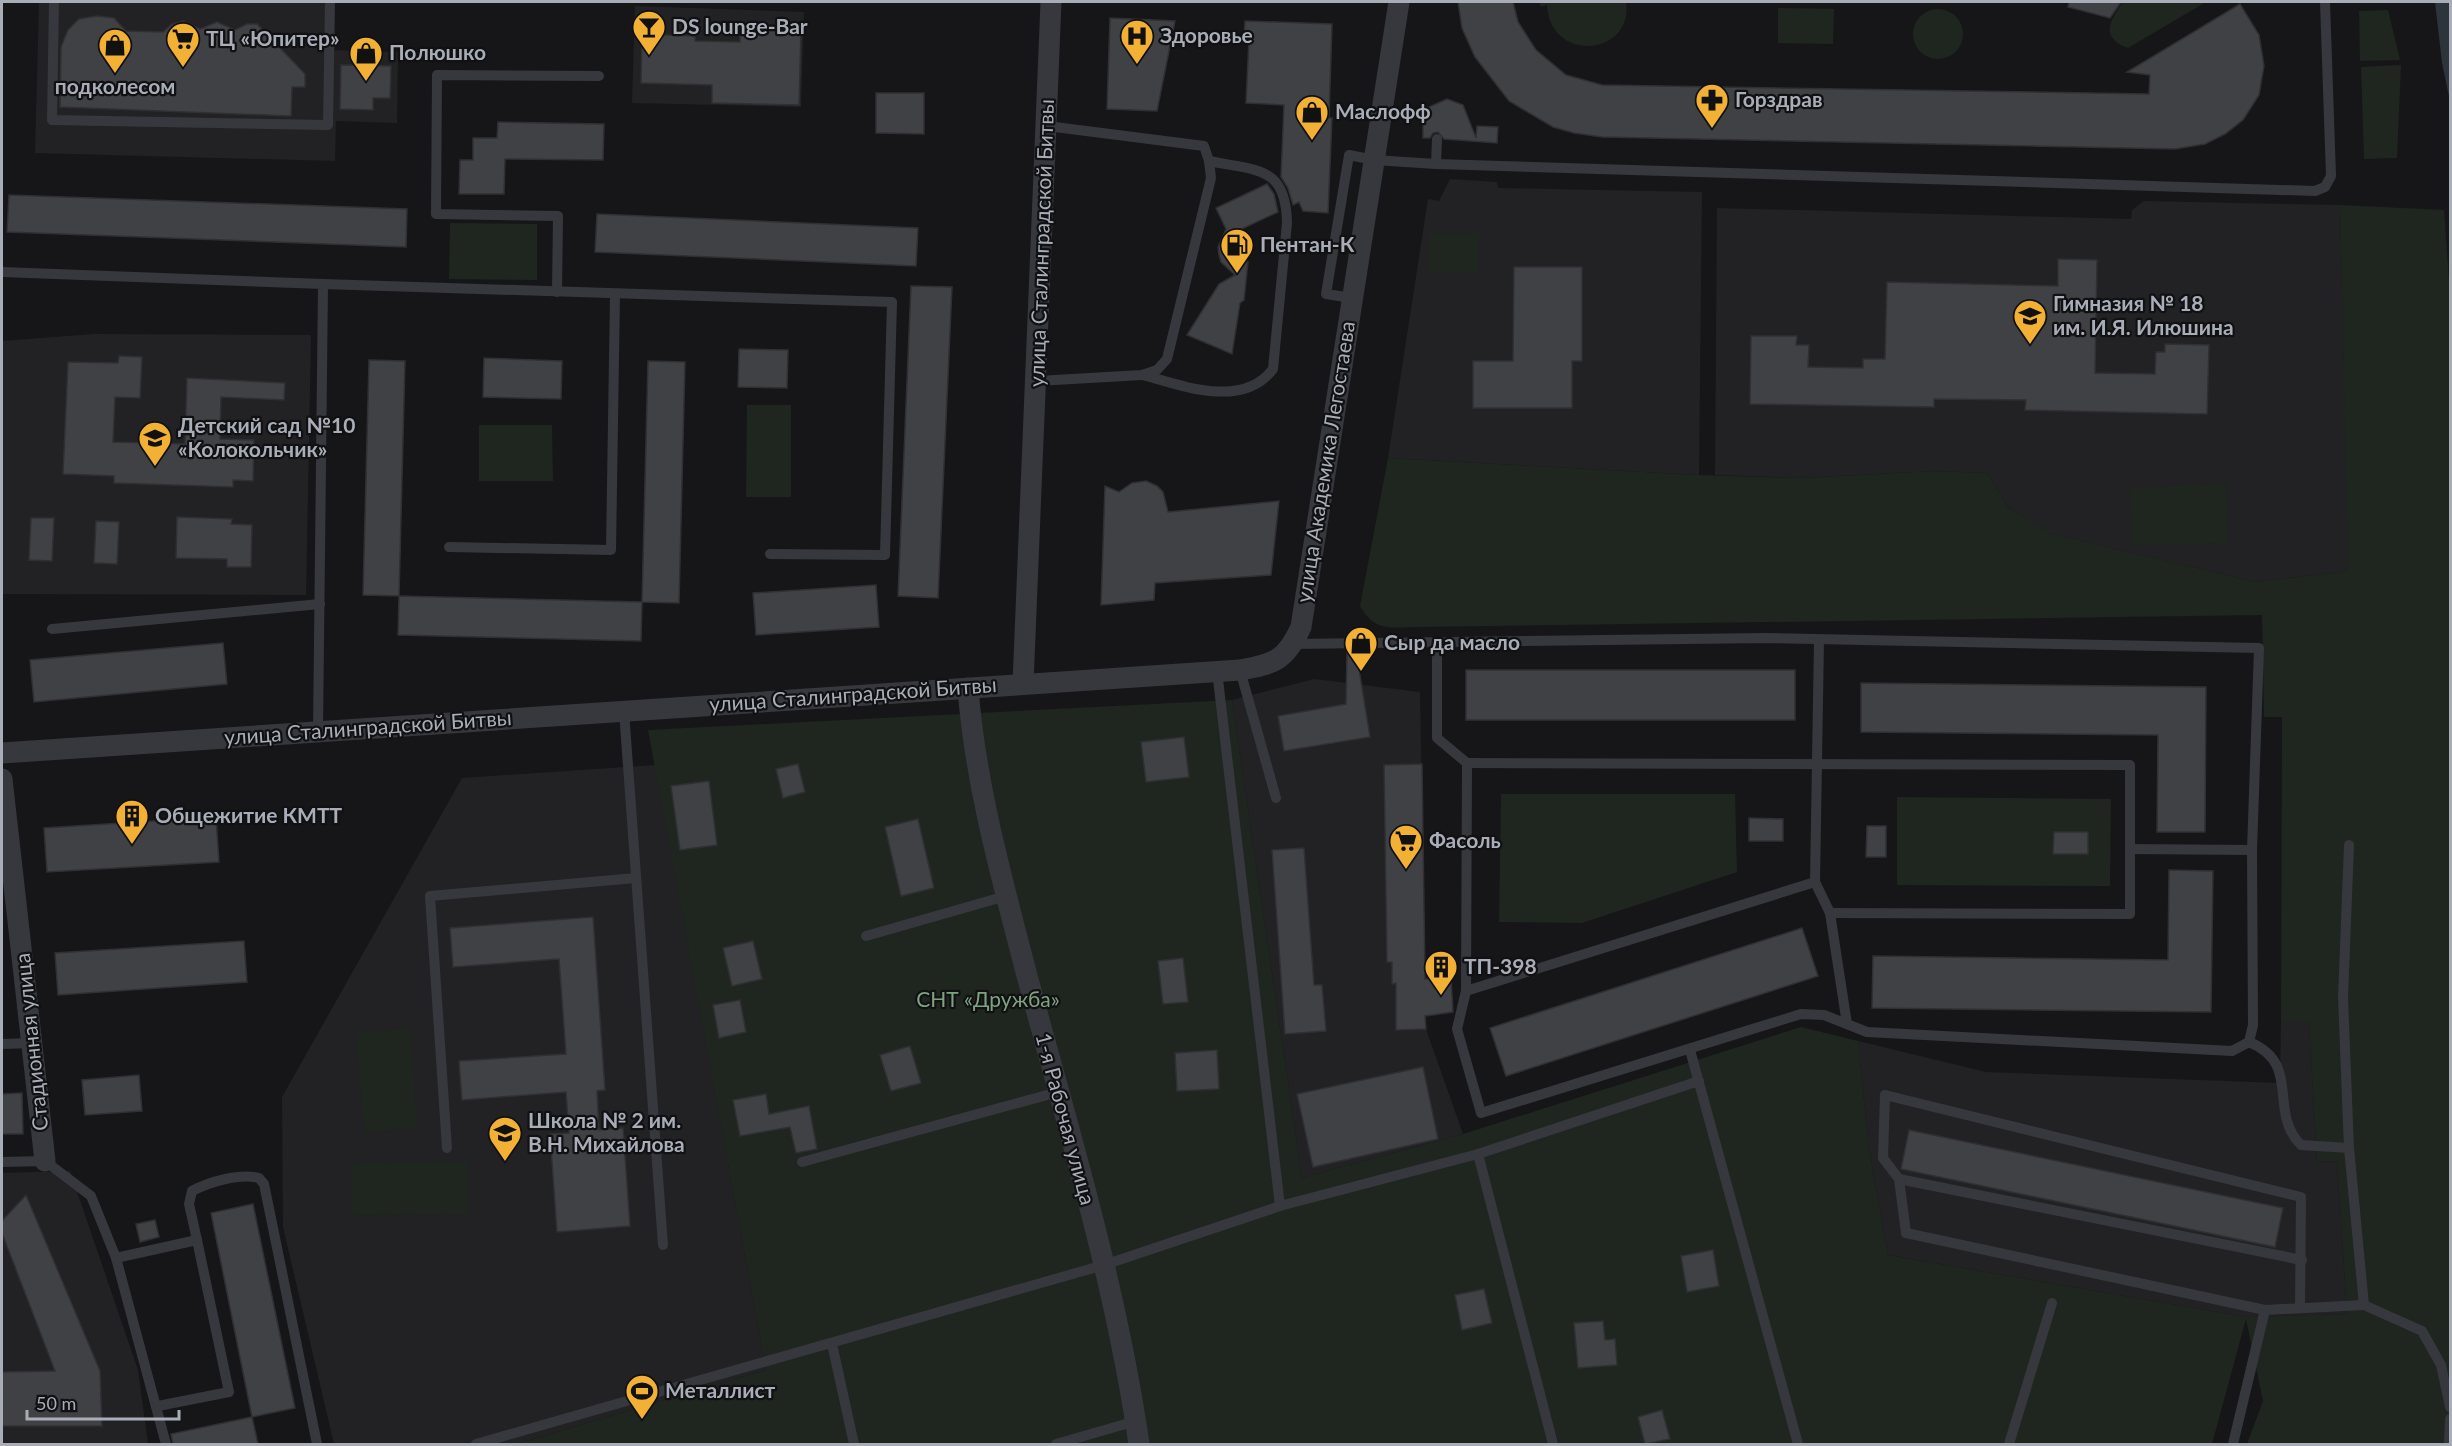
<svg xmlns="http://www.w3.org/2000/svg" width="2452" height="1446" font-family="Lato,sans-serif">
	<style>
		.built { fill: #222225 }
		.green { fill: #1e261f }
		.water { fill: #2c353c }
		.building { fill: #404145; stroke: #303034; stroke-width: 1.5 }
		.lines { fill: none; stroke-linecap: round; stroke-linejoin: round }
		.service { stroke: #37383d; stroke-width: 10 }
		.minor { stroke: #37383d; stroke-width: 21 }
		.labels { text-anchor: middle; stroke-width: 4.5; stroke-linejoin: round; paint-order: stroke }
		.poi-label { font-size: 21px; font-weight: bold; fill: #a8adb8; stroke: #111113; text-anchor: start }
		.street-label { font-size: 21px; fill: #a8adb8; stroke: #111113 }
		.park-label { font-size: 21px; fill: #7fa381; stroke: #111113 }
	</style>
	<rect width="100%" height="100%" fill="#161618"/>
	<g class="built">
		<path d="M 39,2 L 332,2 L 331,50 L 398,52 L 397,123 L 336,121 L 335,161 L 35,153 Z"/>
		<path d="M 635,6 L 804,12 L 801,107 L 632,103 Z"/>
		<path d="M 1450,179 L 1497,182 L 1498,188 L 1702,192 L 1699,475 L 1388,458 L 1428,199 L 1439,201 Z"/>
		<path d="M 2144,201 L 2340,205 L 2349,571 L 2256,582 L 2048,533 L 2008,507 L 1987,473 L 1935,471 L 1800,478 L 1715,475 L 1717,208 L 2131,219 L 2132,210 Z"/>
		<path d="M 94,334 L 311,335 L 306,595 L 2,594 L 2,341 Z"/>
		<path d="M 1314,679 L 1420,692 L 1426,1029 L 1463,1134 L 1302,1178 L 1232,700 Z"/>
		<path d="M 655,765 L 766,1370 L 517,1444 L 334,1444 L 283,1227 L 282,1097 L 462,778 Z"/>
		<path d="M 2281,1021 L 2309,1021 L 2317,1162 L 2337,1161 L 2347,1314 L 2246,1317 L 1888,1255 L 1869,1149 L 1858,1041 L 1986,1072 L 2280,1083 Z"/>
		<path d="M 70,1171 L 138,1370 L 148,1444 L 2,1444 L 2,1173 Z"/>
	</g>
	<g class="green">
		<path d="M 1539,2 L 1626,2 C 1634,56 1550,64 1547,5 L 1541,7 Z"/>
		<path d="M 2123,2 L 2206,2 L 2128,48 C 2099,37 2110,21 2123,2 Z"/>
		<path d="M 1778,8 L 1834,9 L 1833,44 L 1778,43 Z"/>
		<circle cx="1938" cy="34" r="25"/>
		<path d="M 2388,10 L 2400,60 L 2360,61 L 2359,11 Z"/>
		<path d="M 2401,65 L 2397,158 L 2364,159 L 2361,67 Z"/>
		<path d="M 2340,205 L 2444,210 L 2450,295 L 2450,1444 L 2247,1444 L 2263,1401 L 2246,1319 L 2212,1444 L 517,1444 L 766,1370 L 648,730 L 1232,700 L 1302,1178 L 1463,1134 L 1801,1027 L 1858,1041 L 1869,1149 L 1888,1255 L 2246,1317 L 2347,1314 L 2337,1161 L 2317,1162 L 2309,1022 L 2281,1021 L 2282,717 L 2264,717 L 2262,615 L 1419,627 C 1392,627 1375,633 1360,606 L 1388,458 L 1699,475 L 1800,478 L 1935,471 L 1987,473 L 2008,507 L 2049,533 L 2256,582 L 2348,571 Z"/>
		<path d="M 450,223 L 537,224 L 537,280 L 449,279 Z"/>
		<rect x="1429" y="234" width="49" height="39"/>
		<path d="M 747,405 L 791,405 L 791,497 L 746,497 Z"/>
		<path d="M 479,425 L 552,425 L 553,481 L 479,481 Z"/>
		<path d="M 2227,484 L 2228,543 L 2132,545 L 2130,487 Z"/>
		<path d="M 1501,794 L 1735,794 L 1737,872 L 1582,923 L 1499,922 Z"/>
		<path d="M 1897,797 L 2111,799 L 2110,886 L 1897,885 Z"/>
		<path d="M 410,1028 L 417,1128 L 364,1132 L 356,1033 Z"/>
		<path d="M 468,1162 L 469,1214 L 352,1215 L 351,1163 Z"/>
	</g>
	<path class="water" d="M 2435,2 L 2450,2 L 2450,101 L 2442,63 Z"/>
	<g class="building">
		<path d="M 1458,2 L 1513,2 L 1518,22 L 1536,50 L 1566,75 L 1602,85 L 2149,94 L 2150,75 L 2127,72 L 2240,4 L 2259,35 L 2264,66 L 2259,95 L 2243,120 L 2225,134 L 2205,144 L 2175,149 L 1602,137 L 1574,133 L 1553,127 L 1509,101 L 1475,57 L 1462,28 Z"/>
		<path d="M 2069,2 L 2121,2 L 2110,18 L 2068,7 Z"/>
		<path d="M 97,16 L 114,18 L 126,31 L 163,32 L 172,24 L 183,21 L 200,29 L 217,22 L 235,30 L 247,24 L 257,24 L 305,74 L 305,87 L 292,87 L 291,116 L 60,107 L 61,47 L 68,30 L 79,19 Z"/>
		<path d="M 1110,18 L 1175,21 L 1157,111 L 1107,109 Z"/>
		<path d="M 1245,21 L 1332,24 L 1329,118 L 1332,118 L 1328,213 L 1303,211 L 1299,202 L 1293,205 L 1288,188 L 1281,177 L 1284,105 L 1246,103 L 1249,39 L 1244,39 Z"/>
		<path d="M 740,29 L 801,30 L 799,105 L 712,103 L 712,85 L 641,83 L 642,34 L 695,36 L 695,41 L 740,42 Z"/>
		<path d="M 341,65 L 391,66 L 390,98 L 373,98 L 373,110 L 340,109 Z"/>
		<path d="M 876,93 L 924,93 L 924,134 L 876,133 Z"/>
		<path d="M 1447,99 L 1463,105 L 1476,138 L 1477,126 L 1498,127 L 1497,143 L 1444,139 L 1438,132 L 1433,133 L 1430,138 L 1423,138 L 1423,116 L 1429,107 Z"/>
		<path d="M 498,122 L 604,124 L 603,160 L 505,159 L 504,194 L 459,194 L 460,160 L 473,160 L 473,138 L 497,138 Z"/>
		<path d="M 1267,184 L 1274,194 L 1278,212 L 1235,232 L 1248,262 L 1244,300 L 1240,303 L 1232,354 L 1187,335 L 1219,284 L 1235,275 L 1221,262 L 1219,255 L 1218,247 L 1226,229 L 1216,208 Z"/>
		<path d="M 9,195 L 407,209 L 406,247 L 7,232 Z"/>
		<path d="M 597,214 L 918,228 L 916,266 L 595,252 Z"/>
		<path d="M 2058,259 L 2097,260 L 2095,373 L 2155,374 L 2156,352 L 2165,352 L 2165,344 L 2209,345 L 2207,414 L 2025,410 L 2026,400 L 1934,399 L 1934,407 L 1750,404 L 1751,336 L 1797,336 L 1796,345 L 1809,345 L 1808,367 L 1863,368 L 1863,359 L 1885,359 L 1887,282 L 2058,286 Z"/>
		<path d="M 1514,267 L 1582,267 L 1582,361 L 1572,361 L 1572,408 L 1473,408 L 1473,361 L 1513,361 Z"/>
		<path d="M 911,286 L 952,287 L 938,598 L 898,596 Z"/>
		<path d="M 739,349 L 788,350 L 787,388 L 738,387 Z"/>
		<path d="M 119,356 L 142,357 L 140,398 L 115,397 L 113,442 L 185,444 L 187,378 L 285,383 L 284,400 L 221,397 L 220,439 L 254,440 L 253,481 L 233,480 L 233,487 L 114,483 L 114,476 L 63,474 L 68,362 L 118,363 Z"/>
		<path d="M 484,358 L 562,361 L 561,399 L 483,397 Z"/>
		<path d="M 369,360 L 405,361 L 399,596 L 363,595 Z"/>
		<path d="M 648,361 L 685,362 L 679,603 L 642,602 Z"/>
		<path d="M 1146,481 L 1157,486 L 1163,492 L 1168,512 L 1279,501 L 1271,575 L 1155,583 L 1154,600 L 1101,605 L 1105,486 L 1119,492 L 1132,483 Z"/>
		<path d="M 177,517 L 232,519 L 231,524 L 252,525 L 251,567 L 227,567 L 227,559 L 176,558 Z"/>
		<path d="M 31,518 L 54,518 L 52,561 L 29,560 Z"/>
		<path d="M 96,521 L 119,522 L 117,564 L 94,563 Z"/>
		<path d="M 876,585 L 879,627 L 756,635 L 753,593 Z"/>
		<path d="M 399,596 L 642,602 L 641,641 L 398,635 Z"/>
		<path d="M 223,643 L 227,684 L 34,702 L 30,660 Z"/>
		<path d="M 1347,651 L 1356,651 L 1370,737 L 1284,751 L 1278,716 L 1346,704 Z"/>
		<rect x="1466" y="670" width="329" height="50"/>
		<path d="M 1861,683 L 2206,687 L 2205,832 L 2157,832 L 2158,735 L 1861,732 Z"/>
		<path d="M 1184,737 L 1189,777 L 1146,782 L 1141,742 Z"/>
		<path d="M 798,764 L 805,792 L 783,798 L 776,769 Z"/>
		<path d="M 1422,764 L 1425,979 L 1451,977 L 1453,1012 L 1425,1016 L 1426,1029 L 1396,1030 L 1396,983 L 1392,984 L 1392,962 L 1387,962 L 1384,765 Z"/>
		<path d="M 709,781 L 717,845 L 680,850 L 671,786 Z"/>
		<path d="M 216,817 L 219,862 L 47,872 L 44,828 Z"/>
		<path d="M 1749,818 L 1783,819 L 1783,841 L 1749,841 Z"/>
		<path d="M 918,819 L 934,888 L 901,896 L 885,827 Z"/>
		<path d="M 1867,826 L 1886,826 L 1886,857 L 1866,857 Z"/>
		<path d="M 2054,832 L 2088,832 L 2088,854 L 2053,854 Z"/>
		<path d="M 1304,848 L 1314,985 L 1322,985 L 1326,1031 L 1285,1034 L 1272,850 Z"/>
		<path d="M 2169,870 L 2213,871 L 2211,1012 L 1872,1008 L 1873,956 L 2168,960 Z"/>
		<path d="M 593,917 L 605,1090 L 597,1091 L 599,1130 L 623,1128 L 630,1226 L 557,1232 L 550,1134 L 569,1133 L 566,1092 L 462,1100 L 459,1061 L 566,1054 L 559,959 L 453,967 L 450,928 Z"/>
		<path d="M 1802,928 L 1818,976 L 1506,1076 L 1490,1028 Z"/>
		<path d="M 244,941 L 247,982 L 58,995 L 55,953 Z"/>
		<path d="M 753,941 L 762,979 L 732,986 L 723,948 Z"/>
		<path d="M 1183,958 L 1188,1002 L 1163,1004 L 1158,961 Z"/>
		<path d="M 740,1000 L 746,1032 L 719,1038 L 713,1005 Z"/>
		<path d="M 910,1046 L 921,1083 L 891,1091 L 880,1055 Z"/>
		<path d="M 1217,1050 L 1219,1089 L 1177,1091 L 1175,1053 Z"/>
		<path d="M 1423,1067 L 1438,1139 L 1313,1167 L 1297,1094 Z"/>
		<path d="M 139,1075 L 142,1111 L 85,1115 L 82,1080 Z"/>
		<path d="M 22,1093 L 23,1134 L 2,1134 L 2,1094 Z"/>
		<path d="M 766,1094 L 769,1114 L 809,1106 L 817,1149 L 796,1153 L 790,1127 L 740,1136 L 733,1100 Z"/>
		<path d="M 1909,1130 L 2283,1208 L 2275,1247 L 1901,1169 Z"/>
		<path d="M 26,1195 L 100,1371 L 102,1426 L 2,1426 L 2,1372 L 55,1371 L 2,1233 L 2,1221 Z"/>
		<path d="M 253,1204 L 295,1408 L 252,1417 L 211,1213 Z"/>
		<path d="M 155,1220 L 159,1237 L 140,1242 L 136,1224 Z"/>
		<path d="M 1713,1250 L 1719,1286 L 1687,1292 L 1681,1256 Z"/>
		<path d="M 1484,1289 L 1492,1323 L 1462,1330 L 1455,1295 Z"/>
		<path d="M 1603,1321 L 1605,1340 L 1615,1339 L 1617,1365 L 1578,1368 L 1574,1323 Z"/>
		<path d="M 1662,1410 L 1670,1439 L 1645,1444 L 1638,1417 Z"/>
		<path d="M 252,1417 L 258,1444 L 173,1444 L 171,1434 Z"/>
	</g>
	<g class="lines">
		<g class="service">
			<path d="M 54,2 L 52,120 L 328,125 L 330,2"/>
			<path d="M 1436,164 L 1437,139"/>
			<path d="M 2,272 L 323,284 L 318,731"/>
			<path d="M 323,284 L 892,302 L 885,555 L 770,554"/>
			<path d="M 557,292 L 558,216 L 436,214 L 437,75 L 599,76"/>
			<path d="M 1352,298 L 1326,294 L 1349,155 L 1374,160 L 1436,164 L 2315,191 L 2325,187 L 2331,176 L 2325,2"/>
			<path d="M 1143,375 C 1183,386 1243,409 1273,369 L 1287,223 C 1286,165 1256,171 1209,161"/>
			<path d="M 1037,381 L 1142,375 L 1157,370 L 1167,359 L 1211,178 L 1209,161 L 1204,146 L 1047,126"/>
			<path d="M 449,547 L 611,550 L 615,294"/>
			<path d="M 52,629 L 320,604"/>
			<path d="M 1819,640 L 1815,882 L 1830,913 L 1847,1024"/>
			<path d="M 1293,644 L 1767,638 L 2259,648 L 2252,850 L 2253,1025 L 2249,1042 L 2232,1051 L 1867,1032 L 1824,1015 L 1801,1014 L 1481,1113 L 1457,1029 L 1466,991 L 1467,763 L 1437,738 L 1437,642"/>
			<path d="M 1240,670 L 1276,798"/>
			<path d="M 1217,671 L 1280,1206"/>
			<path d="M 624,711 L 663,1245"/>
			<path d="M 1467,763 L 2130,765 L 2130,914 L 1830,913"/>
			<path d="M 2349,845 L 2343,998 L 2349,1148 L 2364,1305"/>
			<path d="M 2130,849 L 2252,850"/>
			<path d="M 866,936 L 1006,896"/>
			<path d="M 1466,991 L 1815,882"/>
			<path d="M 2249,1042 C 2303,1064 2267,1111 2301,1145 L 2349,1148"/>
			<path d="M 2,1044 L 32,1043"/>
			<path d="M 1690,1050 L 1798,1444"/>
			<path d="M 447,1148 L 430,896 L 636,878"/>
			<path d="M 1478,1154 L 1553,1444"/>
			<path d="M 2,1162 L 45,1161 L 91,1196 L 116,1258 L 166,1444"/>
			<path d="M 802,1162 L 1058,1092"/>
			<path d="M 1899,1179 L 2302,1260"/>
			<path d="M 197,1240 L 189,1204 L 192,1191 C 209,1182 239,1173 259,1178 L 264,1184 L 317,1444"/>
			<path d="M 116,1258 L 197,1240 L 229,1392 L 158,1406"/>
			<path d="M 2265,1310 L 1906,1233 L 1899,1179 L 1883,1158 L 1885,1095 L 2301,1197 L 2300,1307"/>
			<path d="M 832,1344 L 854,1444"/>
			<path d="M 476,1444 L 1104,1265 L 1280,1206 L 1478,1154 L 1699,1081"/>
			<path d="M 1056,1444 L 1136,1421"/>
			<path d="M 2009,1444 L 2052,1303"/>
			<path d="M 2233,1444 L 2265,1310 L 2364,1305 L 2422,1331 L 2441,1365 L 2450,1407"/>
			<path d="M 2449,1444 L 2450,1419"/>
		</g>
		<g class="minor">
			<path d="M 1023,684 L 1051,2"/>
			<path d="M 968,688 C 975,783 1002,879 1026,972 C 1068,1128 1116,1284 1139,1444"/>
			<path d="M 2,753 L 1240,670 C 1275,664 1286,660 1301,627 L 1399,2"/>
			<path d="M 2,779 L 45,1161"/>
		</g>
	</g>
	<defs>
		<symbol id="bar-pin" viewBox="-11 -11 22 30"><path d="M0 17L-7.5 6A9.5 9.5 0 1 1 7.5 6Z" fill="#f2b134" stroke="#111113"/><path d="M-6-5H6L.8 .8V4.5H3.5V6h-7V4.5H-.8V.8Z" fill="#111"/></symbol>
		<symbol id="hospital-pin" viewBox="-11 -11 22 30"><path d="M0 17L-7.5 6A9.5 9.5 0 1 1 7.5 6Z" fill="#f2b134" stroke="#111113"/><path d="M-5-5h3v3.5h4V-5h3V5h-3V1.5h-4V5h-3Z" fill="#111"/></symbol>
		<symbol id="supermarket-pin" viewBox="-11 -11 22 30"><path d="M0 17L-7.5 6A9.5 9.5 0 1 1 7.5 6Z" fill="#f2b134" stroke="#111113"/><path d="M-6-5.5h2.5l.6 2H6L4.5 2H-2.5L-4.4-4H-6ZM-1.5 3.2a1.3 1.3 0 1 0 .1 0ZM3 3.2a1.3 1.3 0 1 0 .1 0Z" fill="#111"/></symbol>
		<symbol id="shop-pin" viewBox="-11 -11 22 30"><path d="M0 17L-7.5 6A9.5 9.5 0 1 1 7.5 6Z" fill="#f2b134" stroke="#111113"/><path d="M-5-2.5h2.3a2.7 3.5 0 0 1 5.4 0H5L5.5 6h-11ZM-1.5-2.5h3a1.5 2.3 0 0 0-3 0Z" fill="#111"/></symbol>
		<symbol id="pharmacy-pin" viewBox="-11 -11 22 30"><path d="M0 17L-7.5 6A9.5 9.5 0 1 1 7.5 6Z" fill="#f2b134" stroke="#111113"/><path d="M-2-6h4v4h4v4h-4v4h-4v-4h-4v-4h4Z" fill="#111"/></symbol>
		<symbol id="fuel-pin" viewBox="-11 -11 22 30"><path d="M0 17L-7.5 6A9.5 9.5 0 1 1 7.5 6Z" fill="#f2b134" stroke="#111113"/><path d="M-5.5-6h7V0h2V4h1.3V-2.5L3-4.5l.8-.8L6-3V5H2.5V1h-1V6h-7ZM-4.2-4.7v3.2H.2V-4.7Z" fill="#111"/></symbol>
		<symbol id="school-pin" viewBox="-11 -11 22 30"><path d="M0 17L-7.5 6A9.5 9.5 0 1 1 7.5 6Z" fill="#f2b134" stroke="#111113"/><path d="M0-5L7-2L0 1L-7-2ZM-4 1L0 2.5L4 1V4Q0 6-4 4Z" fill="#111"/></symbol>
		<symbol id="building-pin" viewBox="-11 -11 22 30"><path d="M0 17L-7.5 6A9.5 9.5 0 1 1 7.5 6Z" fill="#f2b134" stroke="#111113"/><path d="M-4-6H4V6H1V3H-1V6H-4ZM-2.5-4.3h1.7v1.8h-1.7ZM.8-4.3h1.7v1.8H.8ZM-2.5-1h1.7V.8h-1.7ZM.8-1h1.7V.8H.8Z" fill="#111"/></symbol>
		<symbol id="stadium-pin" viewBox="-11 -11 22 30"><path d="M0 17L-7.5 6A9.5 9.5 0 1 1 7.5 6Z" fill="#f2b134" stroke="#111113"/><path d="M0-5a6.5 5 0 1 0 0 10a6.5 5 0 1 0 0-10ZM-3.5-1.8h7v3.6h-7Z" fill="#111"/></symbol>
	</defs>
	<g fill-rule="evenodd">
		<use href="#bar-pin" x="630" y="8" width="38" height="52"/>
		<use href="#hospital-pin" x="1118" y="17" width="38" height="52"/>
		<use href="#supermarket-pin" x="164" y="20" width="38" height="52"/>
		<use href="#shop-pin" x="96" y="26" width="38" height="52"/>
		<use href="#shop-pin" x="347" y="34" width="38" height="52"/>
		<use href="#pharmacy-pin" x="1693" y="81" width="38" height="52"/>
		<use href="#shop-pin" x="1293" y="93" width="38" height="52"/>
		<use href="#fuel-pin" x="1218" y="226" width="38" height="52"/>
		<use href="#school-pin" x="2011" y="297" width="38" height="52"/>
		<use href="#school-pin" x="136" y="419" width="38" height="52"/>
		<use href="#shop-pin" x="1342" y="624" width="38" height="52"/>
		<use href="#building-pin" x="113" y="797" width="38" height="52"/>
		<use href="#supermarket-pin" x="1387" y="822" width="38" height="52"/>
		<use href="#building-pin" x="1422" y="948" width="38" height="52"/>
		<use href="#school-pin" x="486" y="1114" width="38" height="52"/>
		<use href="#stadium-pin" x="623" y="1372" width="38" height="52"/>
	</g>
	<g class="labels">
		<g class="poi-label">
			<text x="672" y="34">DS lounge-Bar</text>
			<text x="1160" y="43">Здоровье</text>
			<text x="206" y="46">ТЦ «Юпитер»</text>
			<text x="389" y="60">Полюшко</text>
			<text x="115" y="94" text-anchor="middle">подколесом</text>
			<text x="1735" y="107">Горздрав</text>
			<text x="1335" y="119">Маслофф</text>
			<text x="1260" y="252">Пентан-К</text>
			<text x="2053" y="311">Гимназия № 18<tspan x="2053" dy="24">им. И.Я. Илюшина</tspan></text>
			<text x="178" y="433">Детский сад №10<tspan x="178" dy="24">«Колокольчик»</tspan></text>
			<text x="1384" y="650">Сыр да масло</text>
			<text x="155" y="823">Общежитие КМТТ</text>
			<text x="1429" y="848">Фасоль</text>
			<text x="1464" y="974">ТП-398</text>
			<text x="528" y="1128">Школа № 2 им.<tspan x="528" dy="24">В.Н. Михайлова</tspan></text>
			<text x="665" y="1398">Металлист</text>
		</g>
		<g class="street-label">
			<text transform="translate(1042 243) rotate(-88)" y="7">улица Сталинградской Битвы</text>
			<text transform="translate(1326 462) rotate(-81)" y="7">улица Академика Легостаева</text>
			<text transform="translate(853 695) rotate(-4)" y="7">улица Сталинградской Битвы</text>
			<text transform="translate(368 728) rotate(-4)" y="7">улица Сталинградской Битвы</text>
			<text transform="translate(32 1042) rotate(-96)" y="7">Стадионная улица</text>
			<text transform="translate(1065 1119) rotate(75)" y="7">1-я Рабочая улица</text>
		</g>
		<g class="park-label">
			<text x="988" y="1007">СНТ «Дружба»</text>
		</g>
	</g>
	<rect width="2452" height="1446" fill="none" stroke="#a8adb8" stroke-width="6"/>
	<path d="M27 1410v9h152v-9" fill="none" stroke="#a8adb8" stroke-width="3"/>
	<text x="36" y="1410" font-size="18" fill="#a8adb8" stroke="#111113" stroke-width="4.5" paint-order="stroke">50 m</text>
</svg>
